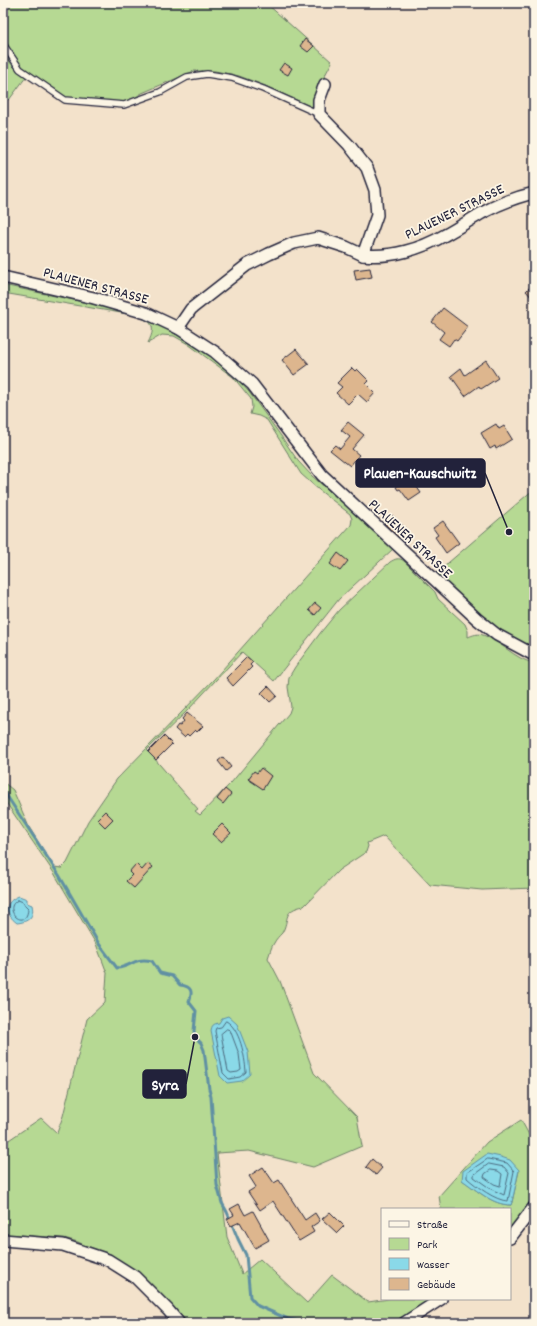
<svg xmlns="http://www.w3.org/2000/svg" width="537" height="1326" font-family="Dekko,sans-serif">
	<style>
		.green { fill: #b6d993; stroke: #6c7e67; fill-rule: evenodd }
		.water { fill: #8ad9e8; stroke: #6090a3 }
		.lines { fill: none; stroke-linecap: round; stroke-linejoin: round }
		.shore { stroke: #4c6b80; stroke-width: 1 }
		.stream { stroke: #6090a3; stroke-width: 3 }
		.building { fill: #ddb68e; stroke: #22223b }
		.service-casing { stroke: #22223b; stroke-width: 8 }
		.minor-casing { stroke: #22223b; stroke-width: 14 }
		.service { stroke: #fcf5e5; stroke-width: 5.5 }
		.minor { stroke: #fcf5e5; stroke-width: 11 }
		.labels { text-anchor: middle; stroke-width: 3.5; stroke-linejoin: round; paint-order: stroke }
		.street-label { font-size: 15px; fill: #22223b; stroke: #fcf5e5 }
		.leader { fill: none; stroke: #22223b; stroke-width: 1.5 }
		.callout-dot { fill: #22223b; stroke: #fcf5e5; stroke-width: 1.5 }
		.callout { fill: #22223b; stroke: #22223b; stroke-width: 1.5 }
		.callout-label { font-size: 16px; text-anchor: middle; font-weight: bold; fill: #fff }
	</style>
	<rect width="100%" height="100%" fill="#f3e2cb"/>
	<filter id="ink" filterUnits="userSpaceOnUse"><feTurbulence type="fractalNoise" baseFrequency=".025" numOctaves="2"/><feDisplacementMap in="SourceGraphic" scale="8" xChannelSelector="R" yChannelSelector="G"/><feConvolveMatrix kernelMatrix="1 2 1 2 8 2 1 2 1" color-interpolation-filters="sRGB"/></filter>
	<g filter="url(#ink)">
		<g class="green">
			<path d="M 3,3 L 266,3 L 332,62 L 323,79 L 316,109 L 263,85 L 239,76 L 215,71 L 194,71 L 142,93 L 124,105 L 65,100 L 20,69 L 3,44 Z"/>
			<path d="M 3,53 L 13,66 L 26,77 L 9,100 L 3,95 Z"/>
			<path d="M 3,285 L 135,313 L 168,328 L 189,341 L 215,359 L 234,375 L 249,392 L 281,436 L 298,461 L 312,476 L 392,545 L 393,549 L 339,599 L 274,681 L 242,652 L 189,709 L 147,750 L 198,809 L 195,811 L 200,815 L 231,783 L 289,713 L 291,707 L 288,687 L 289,677 L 295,667 L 321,632 L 339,610 L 390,562 C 395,559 399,557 404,561 L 435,592 L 438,599 L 465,624 L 468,631 L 468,637 C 473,635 478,633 483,635 C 501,641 514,659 534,663 L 534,888 L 482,890 L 430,885 L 384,836 L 367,843 L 368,846 L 366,852 L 339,870 L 304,906 C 282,910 290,919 282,933 C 279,936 276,939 274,943 C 271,947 270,953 268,958 L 280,981 L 314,1073 L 357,1117 L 362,1146 L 313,1167 L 249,1151 L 217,1153 L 227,1237 L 242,1274 L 260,1259 L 307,1303 L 332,1275 L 368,1302 L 389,1299 L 437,1299 L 399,1323 L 182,1323 L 100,1253 L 78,1242 L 64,1238 L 3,1234 L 3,1144 L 41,1118 L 57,1133 L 63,1116 L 87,1019 L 105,1002 L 107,973 L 96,944 L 54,873 L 3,798 L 3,782 L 13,790 L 29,827 L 54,867 L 62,868 L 67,863 L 88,821 L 117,779 L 214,679 L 351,525 L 352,519 L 350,514 L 319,490 L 301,474 L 267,420 L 259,416 L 250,414 L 252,407 L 251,399 L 233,377 L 188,344 L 174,336 L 162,335 L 148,343 C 158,323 150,321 133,315 L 3,293 Z"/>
			<path d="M 534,489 L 534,651 L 500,633 L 434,575 Z"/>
			<path d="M 521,1120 L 534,1144 L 534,1207 L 510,1238 L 510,1209 L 441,1209 L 439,1196 L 487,1142 ZM 519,1171 L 512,1202 L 511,1205 C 492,1205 477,1190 462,1180 Z"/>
		</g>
		<g class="water">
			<path d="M 19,896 L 27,899 L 27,903 L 32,905 C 35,917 28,922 17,923 C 5,914 3,902 19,896 Z"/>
			<path d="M 228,1016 L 237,1024 L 248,1052 L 250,1074 L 242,1081 L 227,1083 L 220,1076 L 211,1031 C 212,1025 213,1024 219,1023 L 222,1018 Z"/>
			<path d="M 487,1154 L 501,1157 L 510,1160 L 519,1170 L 512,1202 L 511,1205 C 492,1205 477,1190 462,1180 L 463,1171 Z"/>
		</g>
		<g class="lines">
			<g class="shore">
				<path d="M 18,900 L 23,902 L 25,906 L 28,909 C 26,933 0,908 18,900 Z"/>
				<path d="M 226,1021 C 240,1028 245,1057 246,1072 L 240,1077 L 229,1079 L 223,1073 L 215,1031 L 216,1028 L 221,1027 Z"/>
				<path d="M 227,1029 L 230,1030 L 239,1054 L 241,1070 L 238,1072 L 231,1073 L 228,1071 L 221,1034 Z"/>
				<path d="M 488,1159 L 507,1163 L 514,1171 L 508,1201 C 496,1201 476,1186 467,1178 L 467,1173 Z"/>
				<path d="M 489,1164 L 504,1167 L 509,1173 L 504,1195 L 491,1189 L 474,1177 L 474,1175 Z"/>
				<path d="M 491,1170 L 498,1171 L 502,1174 L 500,1186 L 494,1184 L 484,1177 L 485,1174 Z"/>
			</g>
			<path class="stream" d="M 3,790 L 59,875 L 99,944 L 117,968 C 132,967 133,957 152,961 L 160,973 L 172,976 L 180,985 C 192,986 193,992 189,1002 L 196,1011 L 194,1031 L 195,1037 L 201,1043 L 204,1050 L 209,1089 L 211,1097 L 217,1185 L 222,1203 L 227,1212 L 238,1239 L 246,1255 L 250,1297 L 258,1306 L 288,1319 L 300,1321 L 304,1323"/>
		</g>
		<g class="building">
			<path d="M 305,39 L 314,46 L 308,52 L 300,46 Z"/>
			<path d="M 284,63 L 292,68 L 288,75 L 279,70 Z"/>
			<path d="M 370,268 L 372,277 L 356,280 L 354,270 Z"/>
			<path d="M 533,284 L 534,285 L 534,300 L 526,291 Z"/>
			<path d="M 443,308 L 468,327 L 457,341 L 454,339 L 449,346 L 439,339 L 444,332 L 432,322 Z"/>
			<path d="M 296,349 L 309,364 L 294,375 L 282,360 Z"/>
			<path d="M 486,360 L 498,378 L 481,389 L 479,386 L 465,396 L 451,376 L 461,368 L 465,375 Z"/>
			<path d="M 352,368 L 355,371 L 357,369 L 369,381 L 366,384 L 375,393 L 367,402 L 358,394 L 348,404 L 336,393 L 342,387 L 337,383 Z"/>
			<path d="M 348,422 L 364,435 L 352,449 L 359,455 L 350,466 L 330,450 L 335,445 L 340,449 L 350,437 L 341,430 Z"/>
			<path d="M 496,424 L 499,429 L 504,426 L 512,439 L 496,449 L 495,446 L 490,449 L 481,433 Z"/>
			<path d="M 408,478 L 410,481 L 411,479 L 421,493 L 409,501 L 400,489 L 398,490 L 396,487 Z"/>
			<path d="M 392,515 L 406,529 L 398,537 L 384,523 Z"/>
			<path d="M 443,521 L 459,543 L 446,553 L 435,537 L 438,535 L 433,528 Z"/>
			<path d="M 338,553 L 348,561 L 340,571 L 330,564 Z"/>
			<path d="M 315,603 L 321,608 L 315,615 L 309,610 Z"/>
			<path d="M 247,657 L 253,662 L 250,665 L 252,667 L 233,686 L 226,678 Z"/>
			<path d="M 268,686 L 277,696 L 270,702 L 261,693 Z"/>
			<path d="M 187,713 L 203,726 L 197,732 L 195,730 L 189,736 L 187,734 L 184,737 L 175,729 L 178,725 L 180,726 L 184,721 L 182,719 Z"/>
			<path d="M 164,736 L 172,744 L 156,760 L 148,752 Z"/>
			<path d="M 223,757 L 231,767 L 226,771 L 218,761 Z"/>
			<path d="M 261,768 L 271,776 L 263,789 L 248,779 L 254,771 L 257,773 Z"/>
			<path d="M 225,789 L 231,794 L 223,804 L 217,799 Z"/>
			<path d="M 105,811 L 113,819 L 105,827 L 97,819 Z"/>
			<path d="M 222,824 L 231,833 L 221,842 L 212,834 Z"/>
			<path d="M 148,863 L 153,867 L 134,888 L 126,881 L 132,875 L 129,872 L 136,864 L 142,870 Z"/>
			<path d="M 372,1159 L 382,1168 L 376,1175 L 366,1167 Z"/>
			<path d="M 263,1167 L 274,1183 L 279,1180 L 305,1220 L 315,1213 L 320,1221 L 311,1227 L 314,1232 L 299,1241 L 273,1201 L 260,1210 L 248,1192 L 256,1187 L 249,1176 Z"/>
			<path d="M 239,1204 L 245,1215 L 253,1211 L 269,1240 L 255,1248 L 240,1222 L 231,1226 L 227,1219 L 234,1215 L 230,1209 Z"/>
			<path d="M 330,1212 L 344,1226 L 337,1233 L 322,1219 Z"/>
		</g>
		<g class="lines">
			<defs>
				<path id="service" d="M 3,44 L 20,69 L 65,100 L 124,105 L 160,92 L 187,77 L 207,74 L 232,78 L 263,89 L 319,114"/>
				<g id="minor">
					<path d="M 363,255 C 391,258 421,249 445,235 C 458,228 470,220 482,213 C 499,204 516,197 534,193"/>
					<path d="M 3,277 L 94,298 L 146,313 L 178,328 L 215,352 L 252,384 L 322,475 L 477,619 L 497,635 L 534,655"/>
					<path d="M 178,328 L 191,309 L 247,265 L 269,254 L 294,243 L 318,238 L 346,247 L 363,255 L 377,215 L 375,190 L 367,168 L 349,145 L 319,114 L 319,100 L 325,84"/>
					<path d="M 510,1238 L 534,1207"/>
					<path d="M 3,1240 L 63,1245 L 108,1260 L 135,1277 L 168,1310 L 179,1323"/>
					<path d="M 404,1323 L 441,1299"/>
				</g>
			</defs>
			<use href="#service" class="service-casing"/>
			<use href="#minor" class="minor-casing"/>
			<use href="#service" class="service"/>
			<use href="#minor" class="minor"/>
		</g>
	</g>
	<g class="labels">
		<g class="street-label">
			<text transform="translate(454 211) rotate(-26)" y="5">PLAUENER STRASSE</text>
			<text transform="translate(96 285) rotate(15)" y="5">PLAUENER STRASSE</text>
			<text transform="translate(411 538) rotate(43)" y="5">PLAUENER STRASSE</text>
		</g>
	</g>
	<path class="leader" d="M509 532L485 473M195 1037L186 1084"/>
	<g class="callout-dot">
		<circle cx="509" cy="532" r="4"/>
		<circle cx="195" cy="1037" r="4"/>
	</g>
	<g class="callout">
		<rect x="356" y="459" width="129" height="28" rx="4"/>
		<rect x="143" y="1070" width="43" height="28" rx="4"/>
	</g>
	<g class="callout-label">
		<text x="420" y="478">Plauen-Kauschwitz</text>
		<text x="165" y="1090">Syra</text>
	</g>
	<rect width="537" height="1326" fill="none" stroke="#fcf5e5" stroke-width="16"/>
	<rect x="8" y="8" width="521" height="1310" fill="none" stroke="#22223b" stroke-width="1.5" filter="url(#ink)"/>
	<rect x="381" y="1208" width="130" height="92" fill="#fcf5e5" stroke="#a5a1a1"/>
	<rect x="389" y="1221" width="20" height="6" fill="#fcf5e5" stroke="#a5a1a1"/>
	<text x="417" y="1228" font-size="12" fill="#22223b">Straße</text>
	<rect x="389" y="1238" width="20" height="12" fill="#b6d993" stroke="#a5a1a1"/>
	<text x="417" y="1248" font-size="12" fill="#22223b">Park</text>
	<rect x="389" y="1258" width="20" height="12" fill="#8ad9e8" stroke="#a5a1a1"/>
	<text x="417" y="1268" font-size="12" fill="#22223b">Wasser</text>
	<rect x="389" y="1278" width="20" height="12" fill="#ddb68e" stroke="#a5a1a1"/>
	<text x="417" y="1288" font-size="12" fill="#22223b">Gebäude</text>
</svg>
